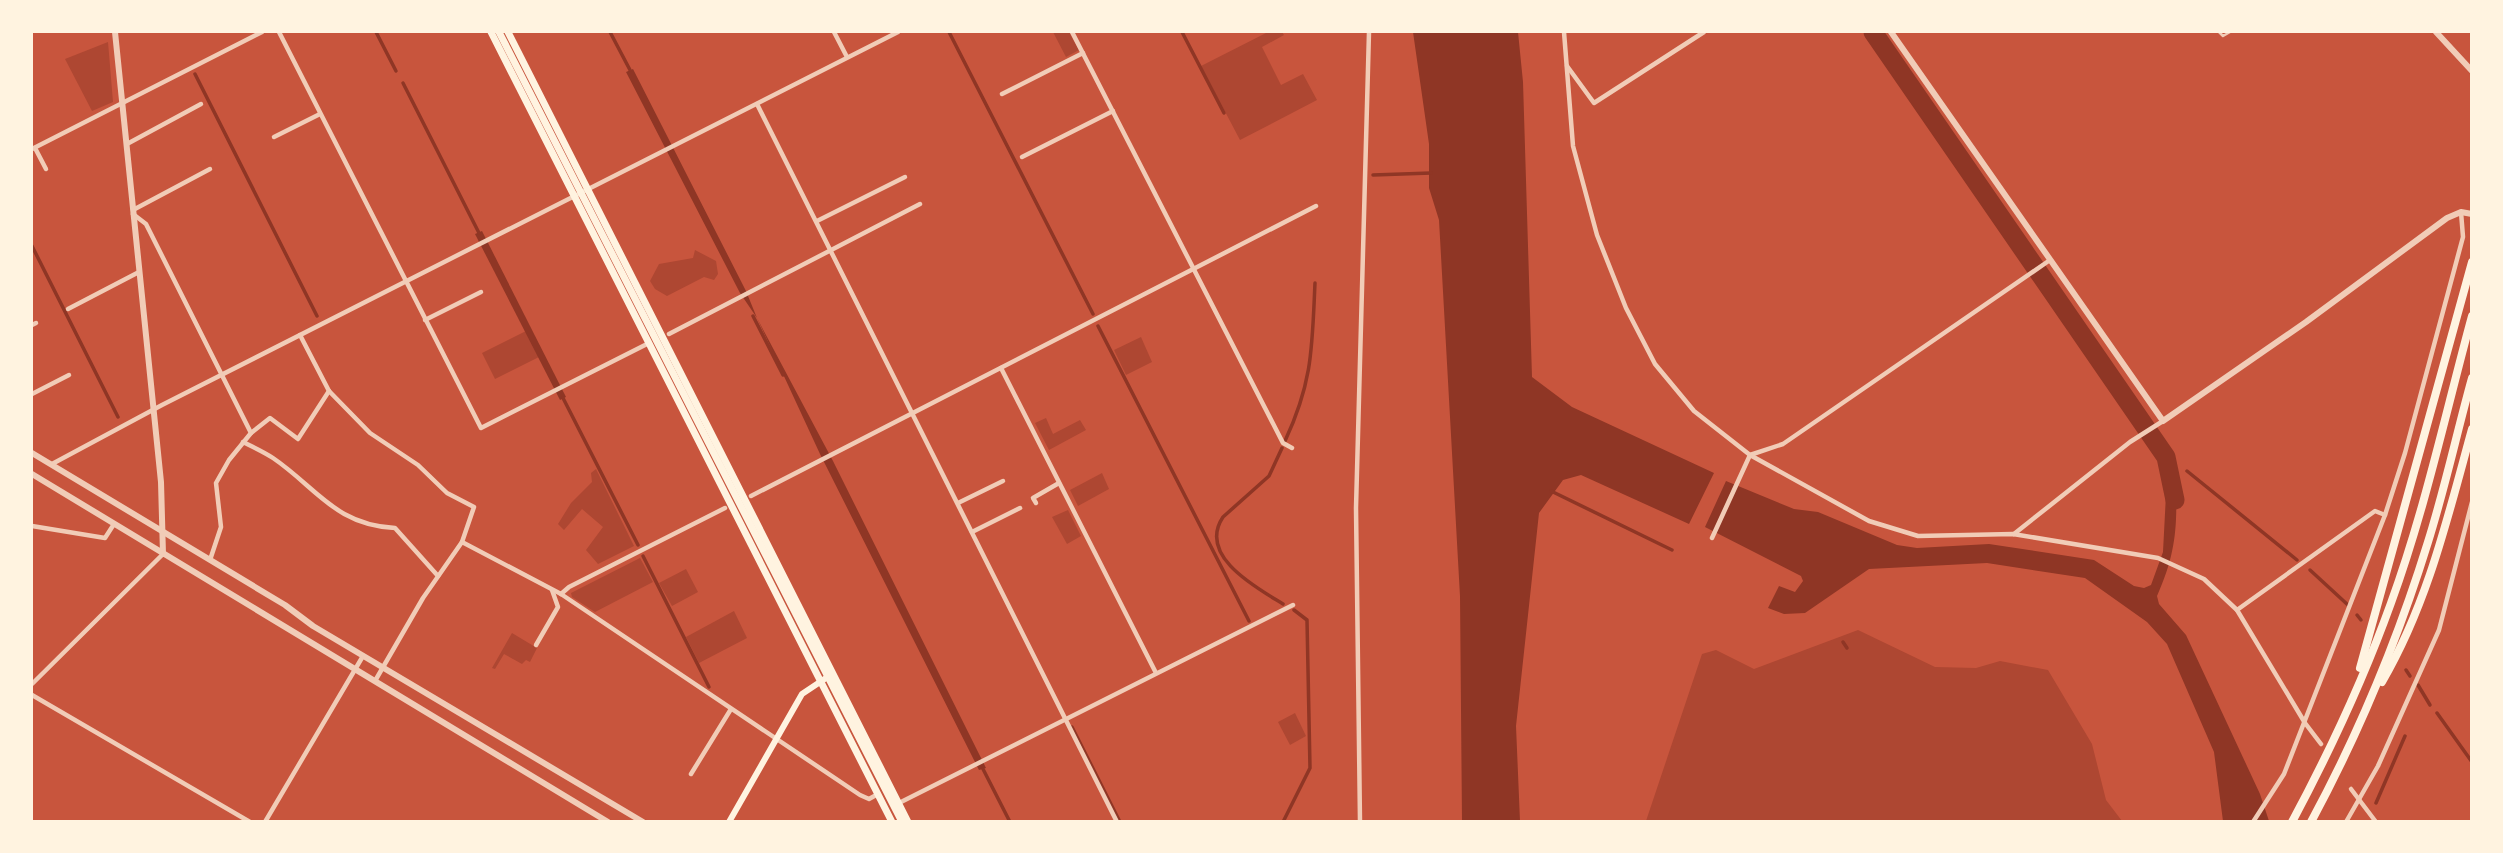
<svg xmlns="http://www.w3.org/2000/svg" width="2503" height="853" font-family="Cabin,sans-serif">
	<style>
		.green { fill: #ae4732 }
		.water { fill: #8f3625 }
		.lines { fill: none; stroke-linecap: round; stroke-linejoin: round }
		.stream { stroke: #8f3625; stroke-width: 3.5 }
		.river { stroke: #8f3625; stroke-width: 19 }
		.service { stroke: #f1ccb7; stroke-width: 2.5 }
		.minor { stroke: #f1ccb7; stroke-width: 4.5 }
		.tertiary { stroke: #f1ccb7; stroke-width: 6 }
		.secondary { stroke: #fff3e0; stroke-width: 6 }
		.primary { stroke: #fff3e0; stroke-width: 7 }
		.trunk { stroke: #fff3e0; stroke-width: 8 }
	</style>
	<rect width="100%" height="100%" fill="#c8553d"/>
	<g class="green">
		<path d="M 1053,32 L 1069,32 L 1079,50 L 1066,57 Z"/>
		<path d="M 1268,32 L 1282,32 L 1284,35 L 1262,47 L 1281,85 L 1303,74 L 1317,100 L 1240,140 L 1201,66 Z"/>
		<path d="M 108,42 L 113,102 L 92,111 L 65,59 Z"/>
		<path d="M 695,250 L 716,261 L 718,274 L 714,280 L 704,277 L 667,296 L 655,289 L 650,281 L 659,264 L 693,258 Z"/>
		<path d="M 526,331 L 539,357 L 495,379 L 482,353 Z"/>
		<path d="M 1141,337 L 1152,362 L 1126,375 L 1114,350 Z"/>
		<path d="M 1046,418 L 1053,434 L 1080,420 L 1086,430 L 1049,450 L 1035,423 Z"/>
		<path d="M 596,469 L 634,546 L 598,564 L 586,550 L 603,527 L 582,509 L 564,530 L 558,524 L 571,503 L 592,482 L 591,473 Z"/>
		<path d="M 1102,473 L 1109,489 L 1078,506 L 1070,490 Z"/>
		<path d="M 1068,510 L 1081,536 L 1067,544 L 1052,517 Z"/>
		<path d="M 640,558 L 653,582 L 595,612 L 572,597 L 571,593 Z"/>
		<path d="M 686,569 L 698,592 L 672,606 L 659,583 Z"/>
		<path d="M 734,611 L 747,638 L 699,663 L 686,637 Z"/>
		<path d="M 1858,630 L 1935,667 L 1976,668 L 2000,661 L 2048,670 L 2092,744 L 2106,800 L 2122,821 L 1646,821 L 1702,654 L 1716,650 L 1754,669 Z"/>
		<path d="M 512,633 L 537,648 L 530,662 L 526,660 L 522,664 L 504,654 L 495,669 L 492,668 Z"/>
		<path d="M 1295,713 L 1306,736 L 1290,745 L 1278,722 Z"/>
	</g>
	<g class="water">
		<path d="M 1413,32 L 1518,32 L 1523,82 L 1532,377 L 1572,407 L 1714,473 L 1689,524 L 1581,475 L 1563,480 L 1539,513 L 1516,726 L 1520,821 L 1462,821 L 1460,596 L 1439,220 L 1429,188 L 1429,144 Z"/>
		<path d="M 633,69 L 746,291 L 757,318 L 833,461 L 986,768 L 979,770 L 820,454 L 757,318 L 740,293 L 626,72 Z"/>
		<path d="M 482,231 L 566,397 L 560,400 L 475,234 Z"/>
		<path d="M 2175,474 C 2178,521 2177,552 2157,596 L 2159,604 L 2186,635 L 2260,794 L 2269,821 L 2223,821 L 2214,752 L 2167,644 L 2147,622 L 2085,578 L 1987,563 L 1869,569 L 1805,613 L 1784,614 L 1768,608 L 1779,586 L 1795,592 L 1803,581 L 1801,576 L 1705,527 L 1726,481 L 1794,509 L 1818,512 L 1897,545 L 1917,548 L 1989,544 L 2094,560 L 2134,586 L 2144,588 L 2151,585 L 2163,552 L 2167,475 Z"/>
	</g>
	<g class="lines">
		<g class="stream">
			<path d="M 376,32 L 396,71"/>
			<path d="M 610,32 L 630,70"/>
			<path d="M 949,32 L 1093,314"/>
			<path d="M 1182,32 L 1224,113"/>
			<path d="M 195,74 L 317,316"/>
			<path d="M 403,83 L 479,233"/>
			<path d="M 1373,175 L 1431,173"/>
			<path d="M 32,246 L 118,417"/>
			<path d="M 753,316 L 783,375"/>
			<path d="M 1098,326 L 1249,621"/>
			<path d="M 563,398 L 638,545"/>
			<path d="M 1285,441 C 1313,381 1312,347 1315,283"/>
			<path d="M 1282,448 L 1269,476 L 1223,517 C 1197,556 1257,588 1283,604"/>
			<path d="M 2187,471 L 2297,560"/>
			<path d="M 1551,491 L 1672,550"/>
			<path d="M 643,556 L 709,687"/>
			<path d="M 2310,570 L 2348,605"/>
			<path d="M 2357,615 L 2361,620"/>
			<path d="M 1843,642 L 1847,648"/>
			<path d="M 2406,670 L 2410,676"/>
			<path d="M 2418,685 L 2430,705"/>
			<path d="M 2437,713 L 2472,762"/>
			<path d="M 1072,727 L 1120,822"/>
			<path d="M 983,769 L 1010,822"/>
			<path d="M 2376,803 L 2405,736"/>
			<path d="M 1283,822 L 1310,768 L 1307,620 L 1294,610"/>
		</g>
		<path class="river" d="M 1873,32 L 2166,457 L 2175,500"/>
		<path class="service" d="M 2219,32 L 2223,36 L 2230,32"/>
		<g class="minor">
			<path d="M 279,32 L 481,428 L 649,343"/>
			<path d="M 834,32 L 847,57"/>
			<path d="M 1072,32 L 1283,443 L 1292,448"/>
			<path d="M 1564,32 L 1573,146 L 1597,235 L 1626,308 L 1655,364 L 1694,411 L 1750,455 L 1869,521 L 1918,536 L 2013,534 L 2158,558 L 2204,579 L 2237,610 L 2305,723 L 2321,744"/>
			<path d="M 1567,66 L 1594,103 L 1704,32"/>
			<path d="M 1002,94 L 1083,53"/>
			<path d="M 757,104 L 1117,822"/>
			<path d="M 274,137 L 320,114"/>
			<path d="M 127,144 L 201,104"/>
			<path d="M 35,148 L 46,169"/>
			<path d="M 32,149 L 262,32"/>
			<path d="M 1022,157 L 1113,111"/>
			<path d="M 133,210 L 210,169"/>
			<path d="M 133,214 L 146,224 L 251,433 L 229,460 L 216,483 L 221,527 L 210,560"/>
			<path d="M 817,221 L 905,177"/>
			<path d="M 68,309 L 139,272"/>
			<path d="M 425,320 L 481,292"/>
			<path d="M 32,325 L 36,323"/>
			<path d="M 669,334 L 920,204"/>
			<path d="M 300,335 L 329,391 L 370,433 L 418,465 L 447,493 L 474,507 L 462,542"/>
			<path d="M 1001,368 L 1156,673"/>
			<path d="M 32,394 L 69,375"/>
			<path d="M 251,433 L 270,418 L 298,439 L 329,391"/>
			<path d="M 243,442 C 253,447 264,452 273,458 C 317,488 335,525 395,528 L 438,576"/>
			<path d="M 52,464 L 162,405 L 898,32"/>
			<path d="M 751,496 L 1316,206"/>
			<path d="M 958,503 L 1003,481"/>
			<path d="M 1036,503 L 1033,498 L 1059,483"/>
			<path d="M 32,526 L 105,538 L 114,524"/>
			<path d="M 972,532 L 1020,508"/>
			<path d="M 2014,534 L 2130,442 L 2163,421"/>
			<path d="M 1712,538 L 1750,455 L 1783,444 L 2050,260"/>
			<path d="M 561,594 L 569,587 L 725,508"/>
			<path d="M 2237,610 L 2375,511 L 2385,515"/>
			<path d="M 536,645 L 558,607 L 552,590"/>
			<path d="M 375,681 L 423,598 L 462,542 L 561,594 L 860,795 L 869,799 L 878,794"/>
			<path d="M 32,684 L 163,554"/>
			<path d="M 32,695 L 250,822"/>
			<path d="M 691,774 L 731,709"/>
			<path d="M 2351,789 L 2376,822"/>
			<path d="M 899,803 L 1293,605"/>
			<path d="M 265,822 L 363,656"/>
			<path d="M 1360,822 L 1356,508 L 1369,32"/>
			<path d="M 2253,822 L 2284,774 L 2385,515 L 2405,453 L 2463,237 L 2461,212"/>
			<path d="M 2346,822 L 2378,766 L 2439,630 L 2472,502"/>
		</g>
		<g class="tertiary">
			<path d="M 115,32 L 161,482 L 163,554"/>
			<path d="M 1891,32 L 2163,421 L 2306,322 L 2447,218 L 2461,212 L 2472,214"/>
			<path d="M 2436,32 L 2472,71"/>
			<path d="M 32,453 L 285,605 L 313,626 L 643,822"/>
			<path d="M 32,474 L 608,822"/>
		</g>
		<path class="secondary" d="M 729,822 L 802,694 L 832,674"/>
		<g class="primary">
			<path d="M 491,32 L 892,822"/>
			<path d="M 499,32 L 902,822"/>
			<path d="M 508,32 L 908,822"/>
		</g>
		<g class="trunk">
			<path d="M 2360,668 L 2472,262"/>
			<path d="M 2382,682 C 2428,603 2448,516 2472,429"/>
			<path d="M 2292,822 C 2330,751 2364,678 2391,603 C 2425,510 2446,411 2472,316"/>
			<path d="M 2311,822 C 2359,733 2398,639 2428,542 C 2445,488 2457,432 2472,378"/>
		</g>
	</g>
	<rect width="2503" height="853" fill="none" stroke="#fff3e0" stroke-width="66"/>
</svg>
